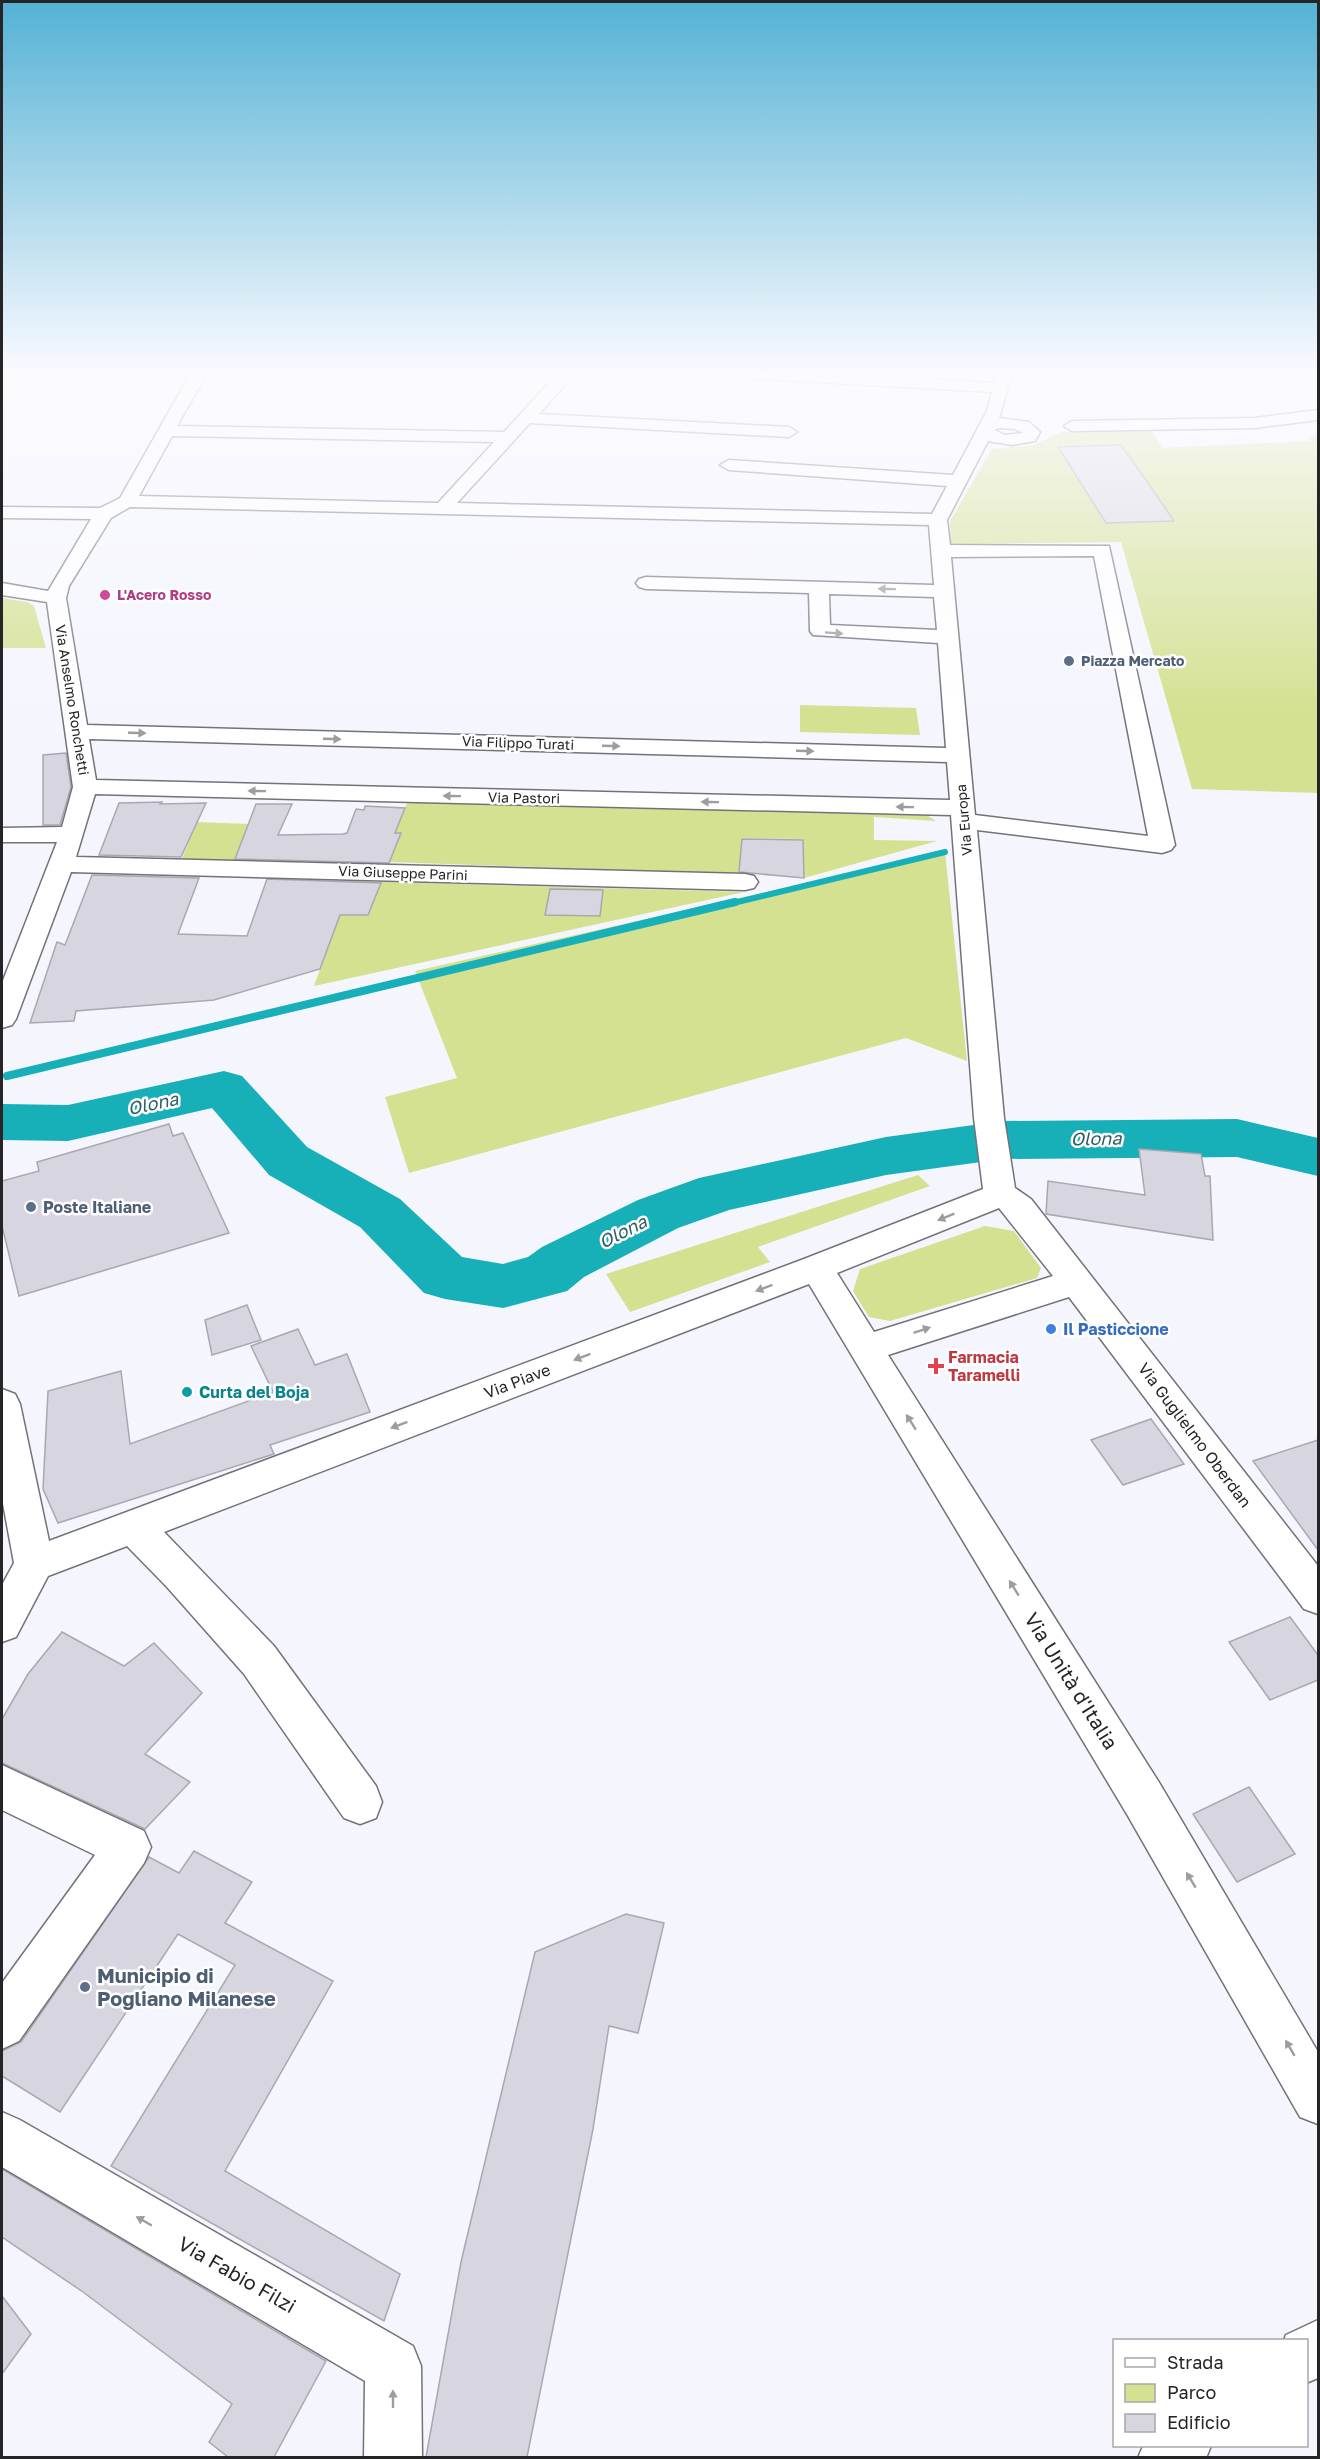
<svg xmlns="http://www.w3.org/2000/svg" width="1320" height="2459" font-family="'Golos Text',sans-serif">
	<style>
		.green { fill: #d3e191 }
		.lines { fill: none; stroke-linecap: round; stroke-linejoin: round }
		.stream-far1 { stroke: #17afb8; stroke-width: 6 }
		.stream { stroke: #17afb8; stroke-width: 8 }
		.river { fill: #17afb8; fill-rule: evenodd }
		.building { fill: #d7d6e0; stroke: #a8a8b1; stroke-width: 1.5 }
		.minor-casing { stroke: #72727b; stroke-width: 3 }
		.minor { fill: #fff; fill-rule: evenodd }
		.oneway { fill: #9d9d9e }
		.hotel-dot { fill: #d1479c; stroke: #fff; stroke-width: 2 }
		.service-dot { fill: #5c6f8a; stroke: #fff; stroke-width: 2 }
		.shop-dot { fill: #3f7fe0; stroke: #fff; stroke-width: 2 }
		.health-dot { fill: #e0444e; stroke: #fff; stroke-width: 2 }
		.culture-dot { fill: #0f9aa8; stroke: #fff; stroke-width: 2 }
		.labels { text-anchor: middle; stroke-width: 5; stroke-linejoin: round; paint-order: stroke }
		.far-hotel-label { font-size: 14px; font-weight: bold; fill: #b23c85; stroke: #fff; text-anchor: start }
		.far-service-label { font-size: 14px; font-weight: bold; fill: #4e5e75; stroke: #fff; text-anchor: start }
		.far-street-label { font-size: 14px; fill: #252528; stroke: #fff }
		.service-label { font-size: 16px; font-weight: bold; fill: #4e5e75; stroke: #fff; text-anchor: start }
		.shop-label { font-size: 16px; font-weight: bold; fill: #366cbe; stroke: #fff; text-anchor: start }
		.health-label { font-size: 16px; font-weight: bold; fill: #be3a42; stroke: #fff; text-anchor: start }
		.street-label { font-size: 16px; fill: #252528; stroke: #fff }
		.culture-label { font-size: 16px; font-weight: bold; fill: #0d838f; stroke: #fff; text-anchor: start }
		.water-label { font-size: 18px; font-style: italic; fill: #2a6064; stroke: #fff }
		.near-street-label { font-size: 20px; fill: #252528; stroke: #fff }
		.near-service-label { font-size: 20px; font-weight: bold; fill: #4e5e75; stroke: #fff; text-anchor: start }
	</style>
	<rect width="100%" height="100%" fill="#f5f5fe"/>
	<g class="green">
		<path d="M 1081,430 L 1151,430 L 1162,448 L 1312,441 L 1308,437 L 1318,435 L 1318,793 L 1192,789 L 1121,542 L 951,544 L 950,521 L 992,449 L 1033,445 L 1062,432 Z"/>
		<path d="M 2,598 L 27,602 L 34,606 L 46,648 L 2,648 Z"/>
		<path d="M 800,705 L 916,708 L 920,735 L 800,732 Z"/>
		<path d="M 408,801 L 591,807 L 925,814 L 936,821 L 874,817 L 874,840 L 937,841 L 804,878 L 803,839 L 742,838 L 739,874 L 389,862 L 394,833 Z"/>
		<path d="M 197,822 L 249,824 L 234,860 L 181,861 Z"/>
		<path d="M 945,852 L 967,1061 L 906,1038 L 409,1173 L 385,1097 L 457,1078 L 415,971 Z"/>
		<path d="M 352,881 L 744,892 L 314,986 Z"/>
		<path d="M 918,1175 L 930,1186 L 758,1247 L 770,1262 L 630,1312 L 606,1274 Z"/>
		<path d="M 985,1226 L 1014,1231 L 1041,1268 L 1037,1278 L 890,1321 L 869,1317 L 853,1291 L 860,1269 Z"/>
	</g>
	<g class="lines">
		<path class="stream-far1" d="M 729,904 L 945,852"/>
		<path class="stream" d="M 7,1076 L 735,902"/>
		<path class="river" d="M 224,1071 L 242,1076 L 307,1147 L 400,1199 L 462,1257 L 503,1264 L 528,1257 L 542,1247 L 638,1200 L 699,1178 L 886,1137 L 1003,1121 L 1237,1119 L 1318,1138 L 1318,1176 L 1237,1157 L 1003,1159 L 886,1175 L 729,1210 L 678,1228 L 584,1277 L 567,1291 L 503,1308 L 445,1299 L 424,1293 L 360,1227 L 269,1175 L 212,1108 L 68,1141 L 2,1140 L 2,1104 L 68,1105 Z"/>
	</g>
	<g class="building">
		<path d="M 1121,445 L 1148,483 L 1174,521 L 1106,523 L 1058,447 Z"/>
		<path d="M 66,753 L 71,787 L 60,825 L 43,825 L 43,755 Z"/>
		<path d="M 162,802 L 160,804 L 206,803 L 181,857 L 99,855 L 119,803 Z"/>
		<path d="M 256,804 L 292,804 L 278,835 L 343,834 L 347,833 L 356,809 L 364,810 L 365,806 L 405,808 L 395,833 L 401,833 L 389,863 L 235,859 Z"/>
		<path d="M 742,839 L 803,840 L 804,878 L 739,872 Z"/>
		<path d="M 92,875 L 199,878 L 178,934 L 247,936 L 267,879 L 381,883 L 368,915 L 340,915 L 320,969 L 214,1000 L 76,1011 L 74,1021 L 30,1023 L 57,942 L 65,945 Z"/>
		<path d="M 550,889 L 603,890 L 600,916 L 545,915 Z"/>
		<path d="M 169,1124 L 173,1136 L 183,1133 L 229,1233 L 19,1296 L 2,1226 L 2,1181 L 39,1171 L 37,1162 Z"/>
		<path d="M 1139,1149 L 1201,1154 L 1205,1176 L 1210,1176 L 1213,1240 L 1046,1214 L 1048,1181 L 1145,1195 Z"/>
		<path d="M 247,1305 L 261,1340 L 212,1355 L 205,1320 Z"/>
		<path d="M 298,1329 L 315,1365 L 347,1354 L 370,1412 L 270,1445 L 274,1454 L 58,1523 L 43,1489 L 48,1391 L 121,1371 L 130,1444 L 273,1392 L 251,1346 Z"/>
		<path d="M 1151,1419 L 1184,1464 L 1123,1485 L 1091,1440 Z"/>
		<path d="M 1318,1440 L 1318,1550 L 1253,1461 Z"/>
		<path d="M 1290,1617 L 1318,1655 L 1318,1680 L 1270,1700 L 1229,1642 Z"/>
		<path d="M 62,1632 L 124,1666 L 154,1643 L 202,1693 L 145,1754 L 190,1782 L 145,1829 L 2,1763 L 2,1719 L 28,1674 Z"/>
		<path d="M 1249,1787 L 1295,1854 L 1237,1882 L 1193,1814 Z"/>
		<path d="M 194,1851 L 252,1882 L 225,1923 L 333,1981 L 225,2171 L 400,2274 L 384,2321 L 111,2166 L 235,1965 L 178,1934 L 60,2112 L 2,2076 L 2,2051 L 21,2042 L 149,1857 L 179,1873 Z"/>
		<path d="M 626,1914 L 664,1923 L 638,2033 L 609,2026 L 593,2129 L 527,2457 L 426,2457 L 461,2262 L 535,1952 Z"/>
		<path d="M 2,2169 L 326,2361 L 274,2457 L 228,2457 L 209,2442 L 232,2404 L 83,2292 L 2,2237 Z"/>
		<path d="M 2,2296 L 31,2334 L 2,2374 Z"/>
	</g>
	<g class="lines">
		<defs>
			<g id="minor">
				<path d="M 192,371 L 208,371 L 177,426 L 504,432 L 560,371 L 577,371 L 539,414 L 789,427 L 797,432 L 789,437 L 530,423 L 457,503 L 932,514 L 947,486 L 729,470 L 720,465 L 729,460 L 953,475 L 987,411 L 992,392 L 710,376 L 702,371 L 795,371 L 994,383 L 997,371 L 1013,371 L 999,418 L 1029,422 L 1040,432 L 1035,441 L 1012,445 L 988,441 L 947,520 L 950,545 L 1109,546 L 1175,845 L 1171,850 L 1162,853 L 977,830 L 1004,1118 L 1015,1188 L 1031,1199 L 1318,1566 L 1318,1614 L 1304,1609 L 1069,1297 L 888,1355 L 1160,1784 L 1318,2052 L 1318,2124 L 1300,2117 L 1128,1816 L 809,1284 L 164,1532 L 274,1646 L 376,1786 L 382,1802 L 376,1818 L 360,1824 L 344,1818 L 244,1674 L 167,1587 L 127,1546 L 48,1576 L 16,1637 L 2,1642 L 2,1585 L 14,1563 L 2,1498 L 2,1389 L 15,1394 L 20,1404 L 49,1541 L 804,1259 L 983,1189 L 974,1118 L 951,815 L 95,794 L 76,857 L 745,874 L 754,876 L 758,882 L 754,888 L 745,890 L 71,872 L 16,1019 L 12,1025 L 2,1028 L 2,983 L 57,842 L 2,842 L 2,828 L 62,827 L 73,787 L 47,602 L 2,595 L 2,583 L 48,591 L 91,519 L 2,518 L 2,507 L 100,508 L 120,498 ZM 999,428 L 1015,429 L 1023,433 L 1005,435 L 994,430 ZM 172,436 L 494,442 L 438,503 L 139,496 ZM 130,507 L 929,525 L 934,585 L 646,577 L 639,579 L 636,583 L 639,587 L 646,589 L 809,593 L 810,631 L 813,635 L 938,643 L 946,748 L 87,725 L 66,598 L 69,586 L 111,518 ZM 1094,556 L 1148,836 L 975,815 L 951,557 ZM 829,594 L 934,597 L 937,630 L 830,625 ZM 89,739 L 947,762 L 950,800 L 96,780 ZM 999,1208 L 1053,1276 L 874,1332 L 837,1273 Z"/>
				<path d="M 1318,410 L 1318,420 L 1255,428 L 1072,431 L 1064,426 L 1072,421 L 1255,418 Z"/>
				<path d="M 2,1765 L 144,1831 L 151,1847 L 144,1863 L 19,2041 L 2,2049 L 2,1983 L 95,1855 L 2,1810 Z"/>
				<path d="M 2,2112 L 20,2120 L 413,2346 L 421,2366 L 422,2458 L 364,2458 L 365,2381 L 2,2167 Z"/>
				<path d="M 1318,2320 L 1318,2378 L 1306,2383 L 1306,2340 L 1284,2340 L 1286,2335 Z"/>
				<path d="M 1143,2446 L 1211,2446 L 1206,2458 L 1138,2458 Z"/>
			</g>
		</defs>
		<use href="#minor" class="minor-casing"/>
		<use href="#minor" class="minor"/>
	</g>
	<defs><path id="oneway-solid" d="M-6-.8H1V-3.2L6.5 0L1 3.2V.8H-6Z" transform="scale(1.5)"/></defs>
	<g class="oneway">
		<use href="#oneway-solid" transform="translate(887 589) rotate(-179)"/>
		<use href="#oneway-solid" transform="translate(834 633) rotate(4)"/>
		<use href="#oneway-solid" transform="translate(137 733) rotate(2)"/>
		<use href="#oneway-solid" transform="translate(332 739) rotate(2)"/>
		<use href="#oneway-solid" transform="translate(611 746) rotate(2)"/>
		<use href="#oneway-solid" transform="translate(805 751) rotate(2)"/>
		<use href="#oneway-solid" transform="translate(257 791) rotate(-179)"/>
		<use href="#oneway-solid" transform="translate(452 796) rotate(-179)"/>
		<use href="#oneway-solid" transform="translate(710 802) rotate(-179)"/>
		<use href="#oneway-solid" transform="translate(905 807) rotate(-179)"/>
		<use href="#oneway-solid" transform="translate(946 1217) rotate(158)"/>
		<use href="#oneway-solid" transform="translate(764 1288) rotate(159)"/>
		<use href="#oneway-solid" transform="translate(922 1330) rotate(-18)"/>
		<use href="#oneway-solid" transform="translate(582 1357) rotate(159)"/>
		<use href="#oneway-solid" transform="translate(911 1422) rotate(-122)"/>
		<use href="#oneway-solid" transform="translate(399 1425) rotate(159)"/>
		<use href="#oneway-solid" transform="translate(1014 1588) rotate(-122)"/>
		<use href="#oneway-solid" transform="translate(1191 1880) rotate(-121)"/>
		<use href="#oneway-solid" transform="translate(1290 2048) rotate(-120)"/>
		<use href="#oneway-solid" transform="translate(144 2221) rotate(-150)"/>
		<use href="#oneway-solid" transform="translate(393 2399) rotate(-90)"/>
	</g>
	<linearGradient id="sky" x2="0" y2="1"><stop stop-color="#54b2d5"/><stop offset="0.52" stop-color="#fafaff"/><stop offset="1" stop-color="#fafaff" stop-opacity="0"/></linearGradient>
	<rect width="1320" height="716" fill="url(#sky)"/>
	<circle class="hotel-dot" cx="105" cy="595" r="6"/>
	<g class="service-dot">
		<circle cx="1069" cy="661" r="6"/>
		<circle cx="31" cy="1207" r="6"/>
		<circle cx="85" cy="1987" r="6"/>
	</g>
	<circle class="shop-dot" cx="1051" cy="1329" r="6"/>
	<path class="health-dot" d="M933 1357h6v6h6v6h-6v6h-6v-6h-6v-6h6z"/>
	<circle class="culture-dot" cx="187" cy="1392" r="6"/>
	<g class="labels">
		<g class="far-hotel-label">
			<text x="117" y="600">L'Acero Rosso</text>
		</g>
		<g class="far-service-label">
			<text x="1081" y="666">Piazza Mercato</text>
		</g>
		<g class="far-street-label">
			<text transform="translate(72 700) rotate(81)" y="5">Via Anselmo Ronchetti</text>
			<text transform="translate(518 743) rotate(2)" y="5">Via Filippo Turati</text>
			<text transform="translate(524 798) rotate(1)" y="5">Via Pastori</text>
			<text transform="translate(964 820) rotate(-95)" y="5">Via Europa</text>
			<text transform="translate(403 873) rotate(2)" y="5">Via Giuseppe Parini</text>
		</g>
		<g class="service-label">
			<text x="43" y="1213">Poste Italiane</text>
		</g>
		<g class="shop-label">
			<text x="1063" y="1335">Il Pasticcione</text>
		</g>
		<g class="health-label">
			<text x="948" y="1363">Farmacia<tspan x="948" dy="18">Taramelli</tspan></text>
		</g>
		<g class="street-label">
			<text transform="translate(517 1381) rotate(-21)" y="6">Via Piave</text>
			<text transform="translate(1195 1435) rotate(53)" y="6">Via Guglielmo Oberdan</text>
		</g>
		<g class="culture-label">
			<text x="199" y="1398">Curta del Boja</text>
		</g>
		<g class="water-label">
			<text transform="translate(153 1104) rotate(-12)" y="6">Olona</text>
			<text transform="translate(1096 1139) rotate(-1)" y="6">Olona</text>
			<text transform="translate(623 1232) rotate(-27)" y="6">Olona</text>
		</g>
		<g class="near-street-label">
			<text transform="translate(1071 1681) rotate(58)" y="7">Via Unità d'Italia</text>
			<text transform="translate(237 2275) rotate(30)" y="7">Via Fabio Filzi</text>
		</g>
		<g class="near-service-label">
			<text x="97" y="1983">Municipio di<tspan x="97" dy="23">Pogliano Milanese</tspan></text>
		</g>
	</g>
	<rect width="1320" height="2459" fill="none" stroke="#252528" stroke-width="6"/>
	<rect x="1113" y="2339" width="195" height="108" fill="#ffffff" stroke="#a8a8a9" stroke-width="1.5"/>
	<rect x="1125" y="2358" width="30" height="9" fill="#ffffff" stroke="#a8a8a9" stroke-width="1.5"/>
	<text x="1167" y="2369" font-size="18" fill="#252528">Strada</text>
	<rect x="1125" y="2384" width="30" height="18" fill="#d3e191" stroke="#a8a8a9" stroke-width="1.5"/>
	<text x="1167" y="2399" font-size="18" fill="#252528">Parco</text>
	<rect x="1125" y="2414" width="30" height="18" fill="#d7d6e0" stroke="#a8a8a9" stroke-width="1.5"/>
	<text x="1167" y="2429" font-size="18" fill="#252528">Edificio</text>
</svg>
